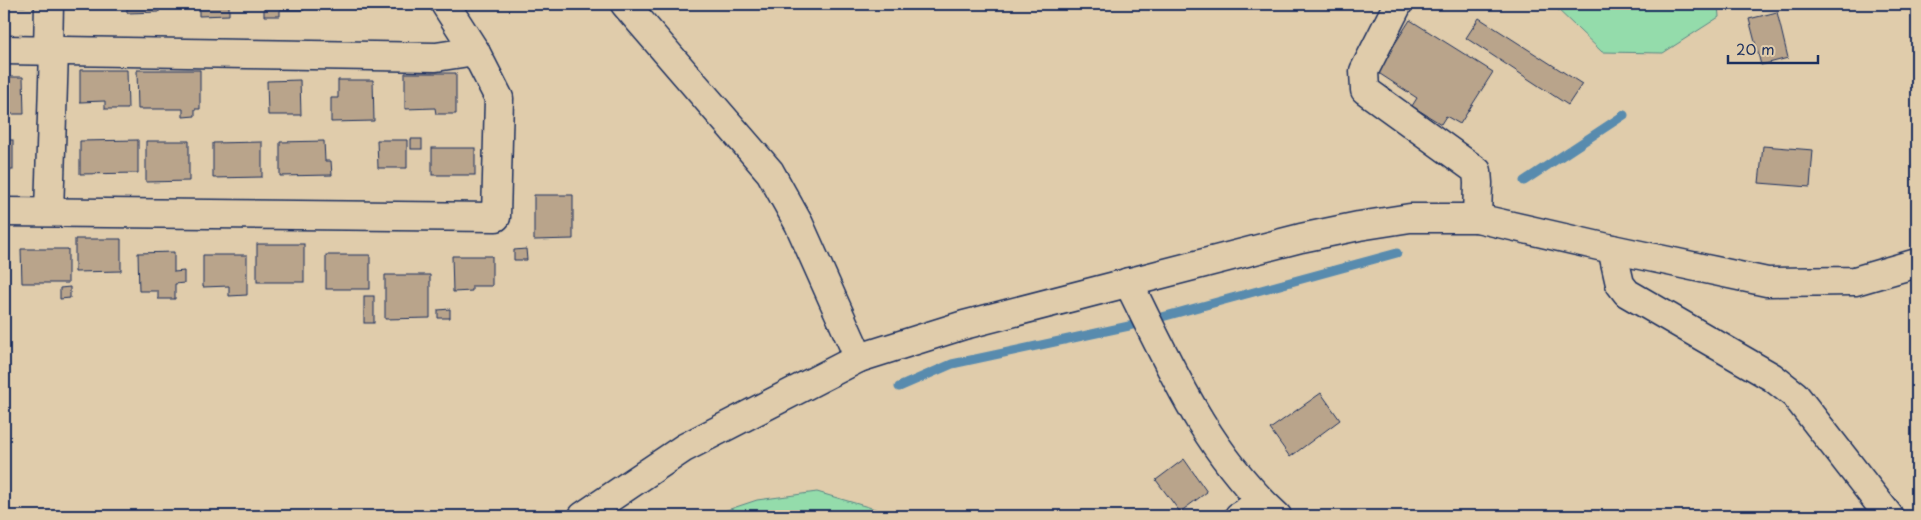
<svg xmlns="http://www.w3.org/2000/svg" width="1921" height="520" font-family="'Playpen Sans',sans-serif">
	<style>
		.green { fill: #94dcab; stroke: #588684 }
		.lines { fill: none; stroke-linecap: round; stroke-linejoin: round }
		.stream { stroke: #598bae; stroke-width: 9 }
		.building { fill: #b9a48b; stroke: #1b2f5e }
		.minor-casing { stroke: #1b2f5e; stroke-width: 31 }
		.minor { stroke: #e0ccab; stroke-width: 28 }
	</style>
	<rect width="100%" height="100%" fill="#e0ccab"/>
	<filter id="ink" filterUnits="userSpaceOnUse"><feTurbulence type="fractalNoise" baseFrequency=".02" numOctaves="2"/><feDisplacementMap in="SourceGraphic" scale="10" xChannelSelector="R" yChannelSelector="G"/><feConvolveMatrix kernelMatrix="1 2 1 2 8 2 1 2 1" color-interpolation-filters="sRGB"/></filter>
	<g filter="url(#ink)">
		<g class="green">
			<path d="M 1552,4 L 1718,4 L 1719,17 L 1663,53 L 1602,52 Z"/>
			<path d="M 817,492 L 899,516 L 709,516 L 757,500 Z"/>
		</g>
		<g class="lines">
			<g class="stream">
				<path d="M 1524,181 L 1624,115"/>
				<path d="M 899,387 L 952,364 L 1129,326 L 1397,253"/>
			</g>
		</g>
		<g class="building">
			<rect x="4" y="4" width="21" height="2"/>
			<path d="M 127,4 L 175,4 L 175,7 L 159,7 L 159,12 L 127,13 Z"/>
			<path d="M 199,4 L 229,4 L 229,15 L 199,16 Z"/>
			<path d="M 264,4 L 304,4 L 304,10 L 280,10 L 280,16 L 264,16 Z"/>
			<path d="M 1777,12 L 1788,58 L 1761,65 L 1749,19 Z"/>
			<path d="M 1479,18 L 1582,84 L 1568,105 L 1466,38 Z"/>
			<path d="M 1410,20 L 1493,72 L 1460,124 L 1446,116 L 1441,124 L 1412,106 L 1417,98 L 1377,72 Z"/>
			<path d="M 80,70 L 127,70 L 128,109 L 105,109 L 105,101 L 80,102 Z"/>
			<path d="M 137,70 L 200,70 L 200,109 L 195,109 L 195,116 L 183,117 L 183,109 L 138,109 Z"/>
			<path d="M 405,73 L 456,73 L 456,114 L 436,114 L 435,108 L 405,109 Z"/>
			<path d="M 4,77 L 23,77 L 24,114 L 4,114 Z"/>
			<path d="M 300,80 L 301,115 L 268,115 L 267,81 Z"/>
			<path d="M 338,80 L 373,80 L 374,121 L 331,122 L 331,98 L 338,98 Z"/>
			<rect x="411" y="139" width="11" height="10"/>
			<rect x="4" y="140" width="9" height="30"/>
			<path d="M 138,140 L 138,173 L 80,174 L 80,141 Z"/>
			<path d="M 377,140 L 407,140 L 407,168 L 378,168 Z"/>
			<path d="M 146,141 L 189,141 L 189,181 L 146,182 Z"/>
			<path d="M 324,141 L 325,161 L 331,161 L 332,175 L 280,176 L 280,142 Z"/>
			<path d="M 262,142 L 262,177 L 213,178 L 213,143 Z"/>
			<path d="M 1763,146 L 1813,150 L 1810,187 L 1759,183 Z"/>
			<rect x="432" y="148" width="43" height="27"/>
			<path d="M 534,195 L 573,195 L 573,239 L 534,240 Z"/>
			<path d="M 75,239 L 121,239 L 121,271 L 75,272 Z"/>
			<rect x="257" y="244" width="47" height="38"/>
			<path d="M 4,246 L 6,246 L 7,266 L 4,266 Z"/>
			<path d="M 21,249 L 68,249 L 68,283 L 22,283 Z"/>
			<path d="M 526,249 L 527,260 L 514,260 L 514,250 Z"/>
			<path d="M 174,252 L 174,272 L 184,271 L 184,283 L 175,284 L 175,299 L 158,299 L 158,291 L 139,291 L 138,253 Z"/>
			<path d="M 203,255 L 247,255 L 247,295 L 229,296 L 229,286 L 203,287 Z"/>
			<rect x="326" y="255" width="44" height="34"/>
			<path d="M 452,256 L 492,256 L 492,286 L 472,286 L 472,291 L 453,292 Z"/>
			<path d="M 385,275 L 430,275 L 430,318 L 385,319 Z"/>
			<path d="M 70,287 L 70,298 L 60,299 L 60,288 Z"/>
			<rect x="364" y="296" width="10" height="27"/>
			<path d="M 450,309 L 450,318 L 438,318 L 438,310 Z"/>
			<path d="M 1321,393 L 1340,420 L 1290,457 L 1270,429 Z"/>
			<path d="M 1184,459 L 1207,492 L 1180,512 L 1156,480 Z"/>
		</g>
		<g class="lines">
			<defs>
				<g id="minor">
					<path d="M 625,4 L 770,172 L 799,224 L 859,358"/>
					<path d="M 1398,4 L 1364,71 L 1365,90 L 1477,171 L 1478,183 L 1477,218"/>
					<path d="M 4,50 L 436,57 L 475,51"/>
					<path d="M 48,51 L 49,4"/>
					<path d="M 4,212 L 496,217 L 499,98 L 475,51 L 445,4"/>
					<path d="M 49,212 L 54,51"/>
					<path d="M 1612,249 L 1620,284 L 1627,293 L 1772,377 L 1795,395 L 1889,516"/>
					<path d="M 1128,282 C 1171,368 1205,450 1277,516"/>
					<path d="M 583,516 L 684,448 L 859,358 L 964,325 L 1301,238 L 1359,226 L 1410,218 L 1477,218 L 1612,249 L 1767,282 L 1855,281 L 1917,263"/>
					<path d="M 1239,516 L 1261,502"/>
				</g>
			</defs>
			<use href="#minor" class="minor-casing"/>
			<use href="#minor" class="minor"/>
		</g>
	</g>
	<rect width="1921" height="520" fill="none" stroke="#e0ccab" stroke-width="20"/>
	<rect x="10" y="10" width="1901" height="500" fill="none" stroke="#1b2f5e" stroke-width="2" filter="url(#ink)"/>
	<path d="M1728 55v8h90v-8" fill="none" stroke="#1b2f5e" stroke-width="2.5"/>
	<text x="1736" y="55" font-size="15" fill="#1b2f5e" stroke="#e0ccab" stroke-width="4" paint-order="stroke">20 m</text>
</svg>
